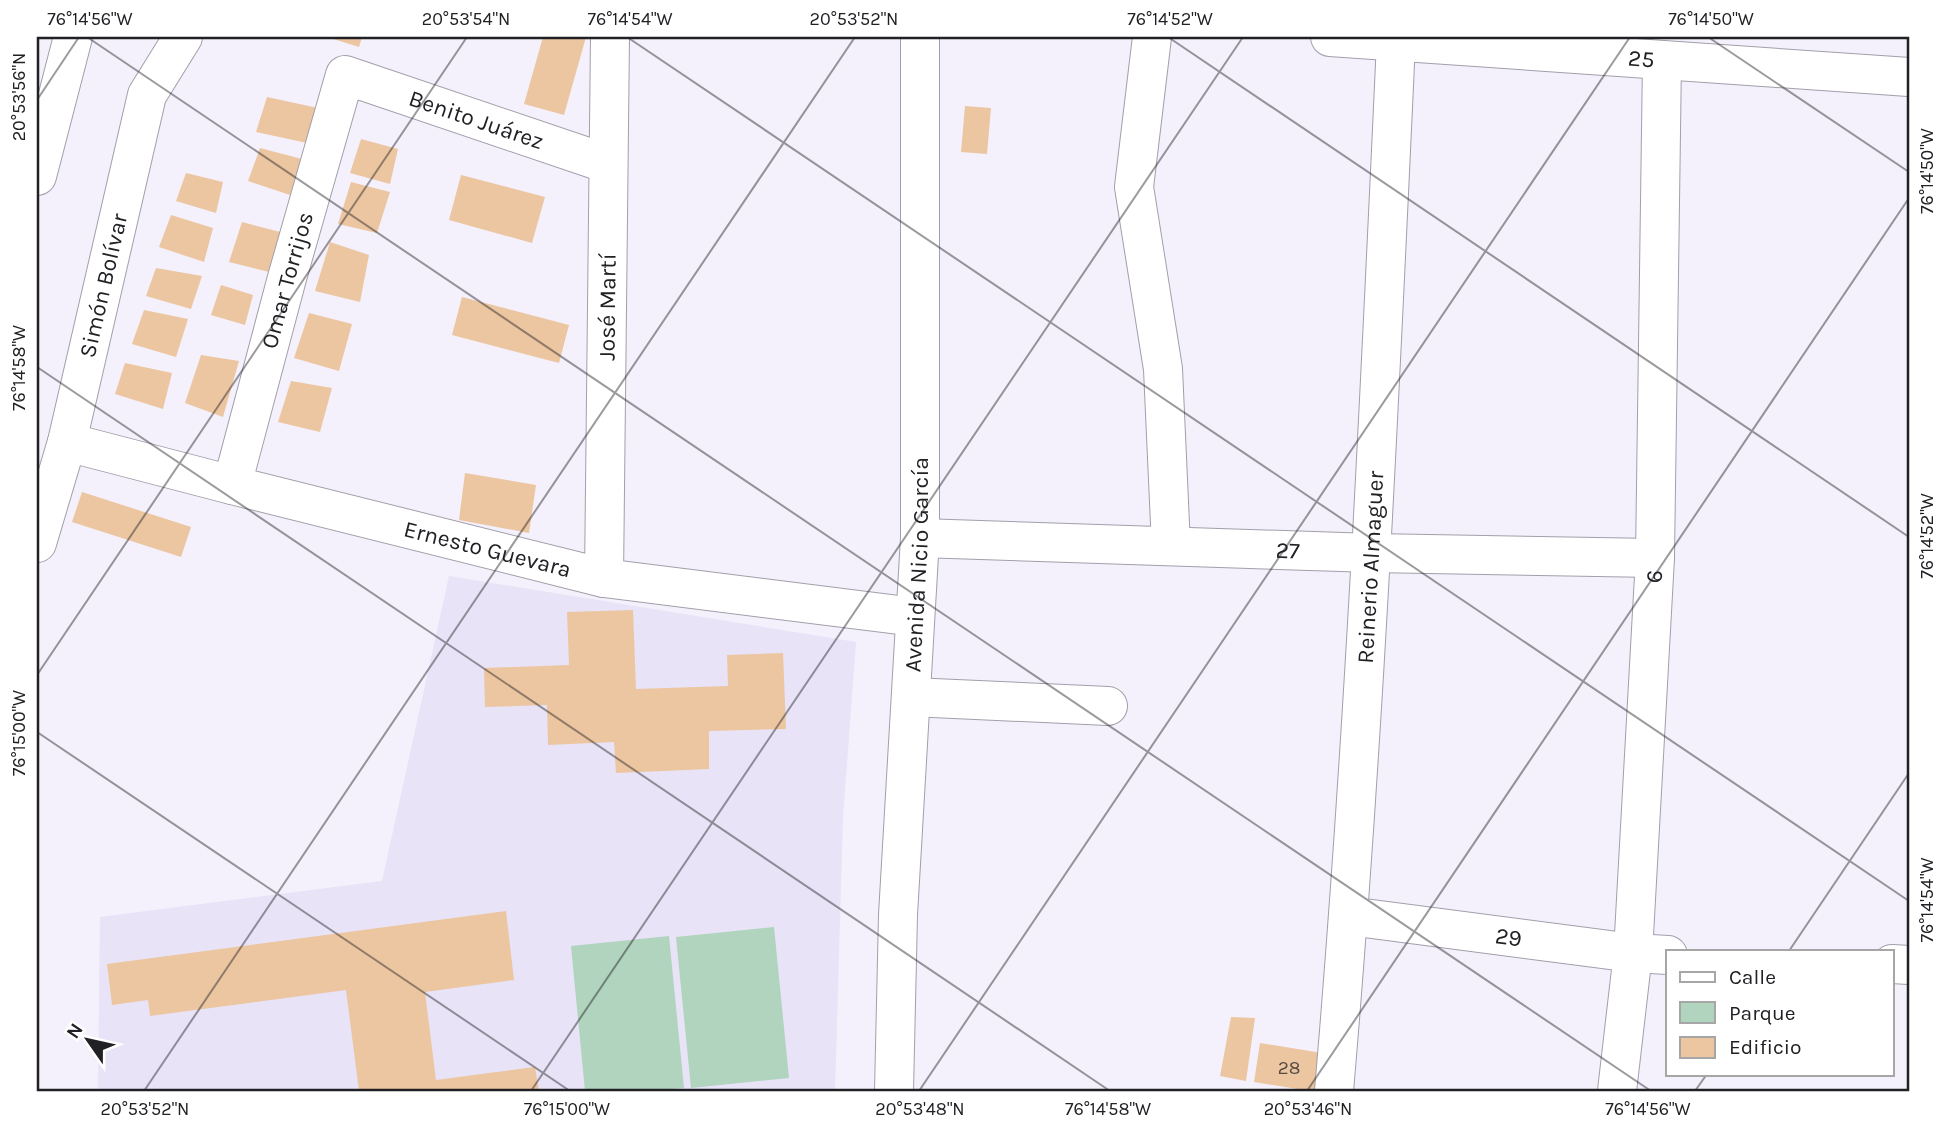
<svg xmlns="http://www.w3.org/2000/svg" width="1946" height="1128" font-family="Karla,sans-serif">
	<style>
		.built { fill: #e8e3f6 }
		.green { fill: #b0d4bd }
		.building { fill: #ecc6a1 }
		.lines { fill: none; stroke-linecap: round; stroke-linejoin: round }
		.minor-casing { stroke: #a29faa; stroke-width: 40 }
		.minor { stroke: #fff; stroke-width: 38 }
		.ticks { fill: none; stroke: #212024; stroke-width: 2; stroke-opacity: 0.45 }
		.labels { text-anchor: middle; stroke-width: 7; stroke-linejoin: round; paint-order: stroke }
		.number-label { font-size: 19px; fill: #544a43 }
		.street-label { font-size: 23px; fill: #212024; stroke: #fff }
		.neatline { fill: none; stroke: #212024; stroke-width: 2.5 }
		.ticks-label { font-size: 18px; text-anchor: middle; fill: #212024 }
	</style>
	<rect width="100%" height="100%" fill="#f4f0fc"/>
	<path class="built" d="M 449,576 L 856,642 L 843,817 L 835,1091 L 98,1091 L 100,917 L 382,881 Z"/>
	<g class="green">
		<path d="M 774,927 L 789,1078 L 691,1088 L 676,937 Z"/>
		<path d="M 669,936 L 684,1088 L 647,1091 L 585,1091 L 571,946 Z"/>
	</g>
	<g class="building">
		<path d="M 327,37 L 362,37 L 359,47 Z"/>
		<path d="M 543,37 L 586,37 L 564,115 L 524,104 Z"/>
		<path d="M 267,97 L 318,108 L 307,143 L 256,132 Z"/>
		<path d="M 965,106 L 991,108 L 987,154 L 961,152 Z"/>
		<path d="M 361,139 L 398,149 L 390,184 L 350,173 Z"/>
		<path d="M 260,148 L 302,159 L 290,195 L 248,181 Z"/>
		<path d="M 186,173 L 223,182 L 216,213 L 176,201 Z"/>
		<path d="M 461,175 L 545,197 L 532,243 L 449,220 Z"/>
		<path d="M 351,182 L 390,192 L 377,233 L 338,224 Z"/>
		<path d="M 171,215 L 213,228 L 204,262 L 159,247 Z"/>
		<path d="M 242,222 L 284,233 L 269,272 L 229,262 Z"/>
		<path d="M 330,242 L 369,255 L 360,302 L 315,291 Z"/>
		<path d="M 156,268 L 202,276 L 191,309 L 146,296 Z"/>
		<path d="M 221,285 L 253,295 L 245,325 L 211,315 Z"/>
		<path d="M 462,297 L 569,325 L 559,363 L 452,335 Z"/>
		<path d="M 144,310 L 188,319 L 176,357 L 132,344 Z"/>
		<path d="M 309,313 L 352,324 L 339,371 L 294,358 Z"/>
		<path d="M 201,355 L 239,361 L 223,417 L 185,403 Z"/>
		<path d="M 125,363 L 172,373 L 163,409 L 115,394 Z"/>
		<path d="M 291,381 L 332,388 L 320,432 L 278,422 Z"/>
		<path d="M 465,473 L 536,485 L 529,533 L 459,520 Z"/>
		<path d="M 82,492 L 191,527 L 181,557 L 72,522 Z"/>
		<path d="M 633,610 L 636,689 L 728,686 L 727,655 L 783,653 L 786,729 L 709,731 L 709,769 L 616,773 L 614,742 L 548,745 L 547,705 L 485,707 L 484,668 L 569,665 L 567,612 Z"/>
		<path d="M 506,911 L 514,980 L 425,992 L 436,1080 L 535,1067 L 539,1091 L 359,1091 L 346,990 L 150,1016 L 148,1000 L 112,1005 L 107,964 Z"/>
		<path d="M 1231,1017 L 1255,1018 L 1246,1081 L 1220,1076 Z"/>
		<path d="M 1260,1043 L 1322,1053 L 1319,1091 L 1309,1091 L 1254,1082 Z"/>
	</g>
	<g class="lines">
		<defs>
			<g id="minor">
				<path d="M 1152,37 L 1134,187 L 1163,369 L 1171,546"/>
				<path id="s1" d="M 1330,37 L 1909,77"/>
				<path d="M 37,176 L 73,37"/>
				<path id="s2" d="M 67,442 L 232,485 L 604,578 L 915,617"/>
				<path id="s3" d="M 232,485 L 287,278 L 345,75 L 608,164"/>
				<path id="s4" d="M 920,538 L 1372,553 L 1655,558"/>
				<path id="s5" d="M 37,543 L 67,442 L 147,95 L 183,37"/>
				<path id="s6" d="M 604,578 L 610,37"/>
				<path d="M 911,697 L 1108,706"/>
				<path id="s7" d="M 1349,916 L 1633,953 L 1668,955"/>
				<path d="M 1892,964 L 1909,965"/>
				<path id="s8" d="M 894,1091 L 898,915 L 920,538 L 920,37"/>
				<path id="s9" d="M 1334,1091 C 1364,742 1380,392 1396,42"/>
				<path id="s10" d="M 1617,1091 L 1633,953 L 1655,558 L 1662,60"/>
			</g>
		</defs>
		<use href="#minor" class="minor-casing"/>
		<use href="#minor" class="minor"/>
	</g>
	<path class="ticks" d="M 87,37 L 1651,1091M 627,37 L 1909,901M 1168,37 L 1909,537M 1708,37 L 1909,172M 37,100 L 79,37M 37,367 L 1110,1091M 37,675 L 467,37M 37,732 L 570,1091M 1789,951 L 1909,773M 144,1091 L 855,37M 531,1091 L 1243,37M 919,1091 L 1630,37M 1307,1091 L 1909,198M 1695,1091 L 1707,1074"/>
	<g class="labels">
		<g class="number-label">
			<text x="1289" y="1074">28</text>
		</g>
		<g class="street-label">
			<text dy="8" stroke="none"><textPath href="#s1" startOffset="312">25</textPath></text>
			<text dy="8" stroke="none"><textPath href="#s3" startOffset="564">Benito Juárez</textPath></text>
			<text dy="8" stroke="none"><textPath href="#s3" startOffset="212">Omar Torrijos</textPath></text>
			<text dy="8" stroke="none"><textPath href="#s5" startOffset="266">Simón Bolívar</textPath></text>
			<text dy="8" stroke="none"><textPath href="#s6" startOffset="271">José Martí</textPath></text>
			<text dy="8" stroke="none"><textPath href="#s2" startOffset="434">Ernesto Guevara</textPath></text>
			<text dy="8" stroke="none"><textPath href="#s4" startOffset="368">27</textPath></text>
			<text dy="8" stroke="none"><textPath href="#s8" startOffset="527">Avenida Nicio García</textPath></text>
			<text dy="8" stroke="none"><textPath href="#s9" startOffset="525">Reinerio Almaguer</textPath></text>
			<text dy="8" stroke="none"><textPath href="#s10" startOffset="516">6</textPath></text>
			<text dy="8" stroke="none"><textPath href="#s7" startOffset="161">29</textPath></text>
		</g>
	</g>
	<rect width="1946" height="1128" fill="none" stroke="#ffffff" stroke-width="77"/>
	<rect x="1666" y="950" width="228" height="126" fill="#ffffff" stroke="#a6a6a7" stroke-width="2"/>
	<rect x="1680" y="972" width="35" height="10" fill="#ffffff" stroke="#a6a6a7" stroke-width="2"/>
	<text x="1729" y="984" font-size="21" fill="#212024">Calle</text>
	<rect x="1680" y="1002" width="35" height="21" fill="#b0d4bd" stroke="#a6a6a7" stroke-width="2"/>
	<text x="1729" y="1020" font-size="21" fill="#212024">Parque</text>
	<rect x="1680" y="1037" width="35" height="21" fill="#ecc6a1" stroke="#a6a6a7" stroke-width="2"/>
	<text x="1729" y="1054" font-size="21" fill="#212024">Edificio</text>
	<g transform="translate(88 1040) rotate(304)" stroke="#ffffff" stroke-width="5" paint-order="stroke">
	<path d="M0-5L12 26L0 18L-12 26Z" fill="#212024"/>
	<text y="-10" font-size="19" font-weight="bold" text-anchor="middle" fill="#212024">N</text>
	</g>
	<rect x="38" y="38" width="1870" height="1052" class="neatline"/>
	<g class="ticks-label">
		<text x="90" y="25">76°14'56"W</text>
		<text x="466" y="25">20°53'54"N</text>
		<text x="630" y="25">76°14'54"W</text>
		<text x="854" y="25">20°53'52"N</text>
		<text x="1170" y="25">76°14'52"W</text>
		<text x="1711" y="25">76°14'50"W</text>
		<text transform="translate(19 97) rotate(-90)" y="6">20°53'56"N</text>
		<text transform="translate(1927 171) rotate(-90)" y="6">76°14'50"W</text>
		<text transform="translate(19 368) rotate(-90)" y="6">76°14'58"W</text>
		<text transform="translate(1927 536) rotate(-90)" y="6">76°14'52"W</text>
		<text transform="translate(19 733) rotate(-90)" y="6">76°15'00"W</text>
		<text transform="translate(1927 900) rotate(-90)" y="6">76°14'54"W</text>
		<text x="145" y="1115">20°53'52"N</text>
		<text x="567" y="1115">76°15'00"W</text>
		<text x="920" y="1115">20°53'48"N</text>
		<text x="1108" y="1115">76°14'58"W</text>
		<text x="1308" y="1115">20°53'46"N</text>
		<text x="1648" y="1115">76°14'56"W</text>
	</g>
</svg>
